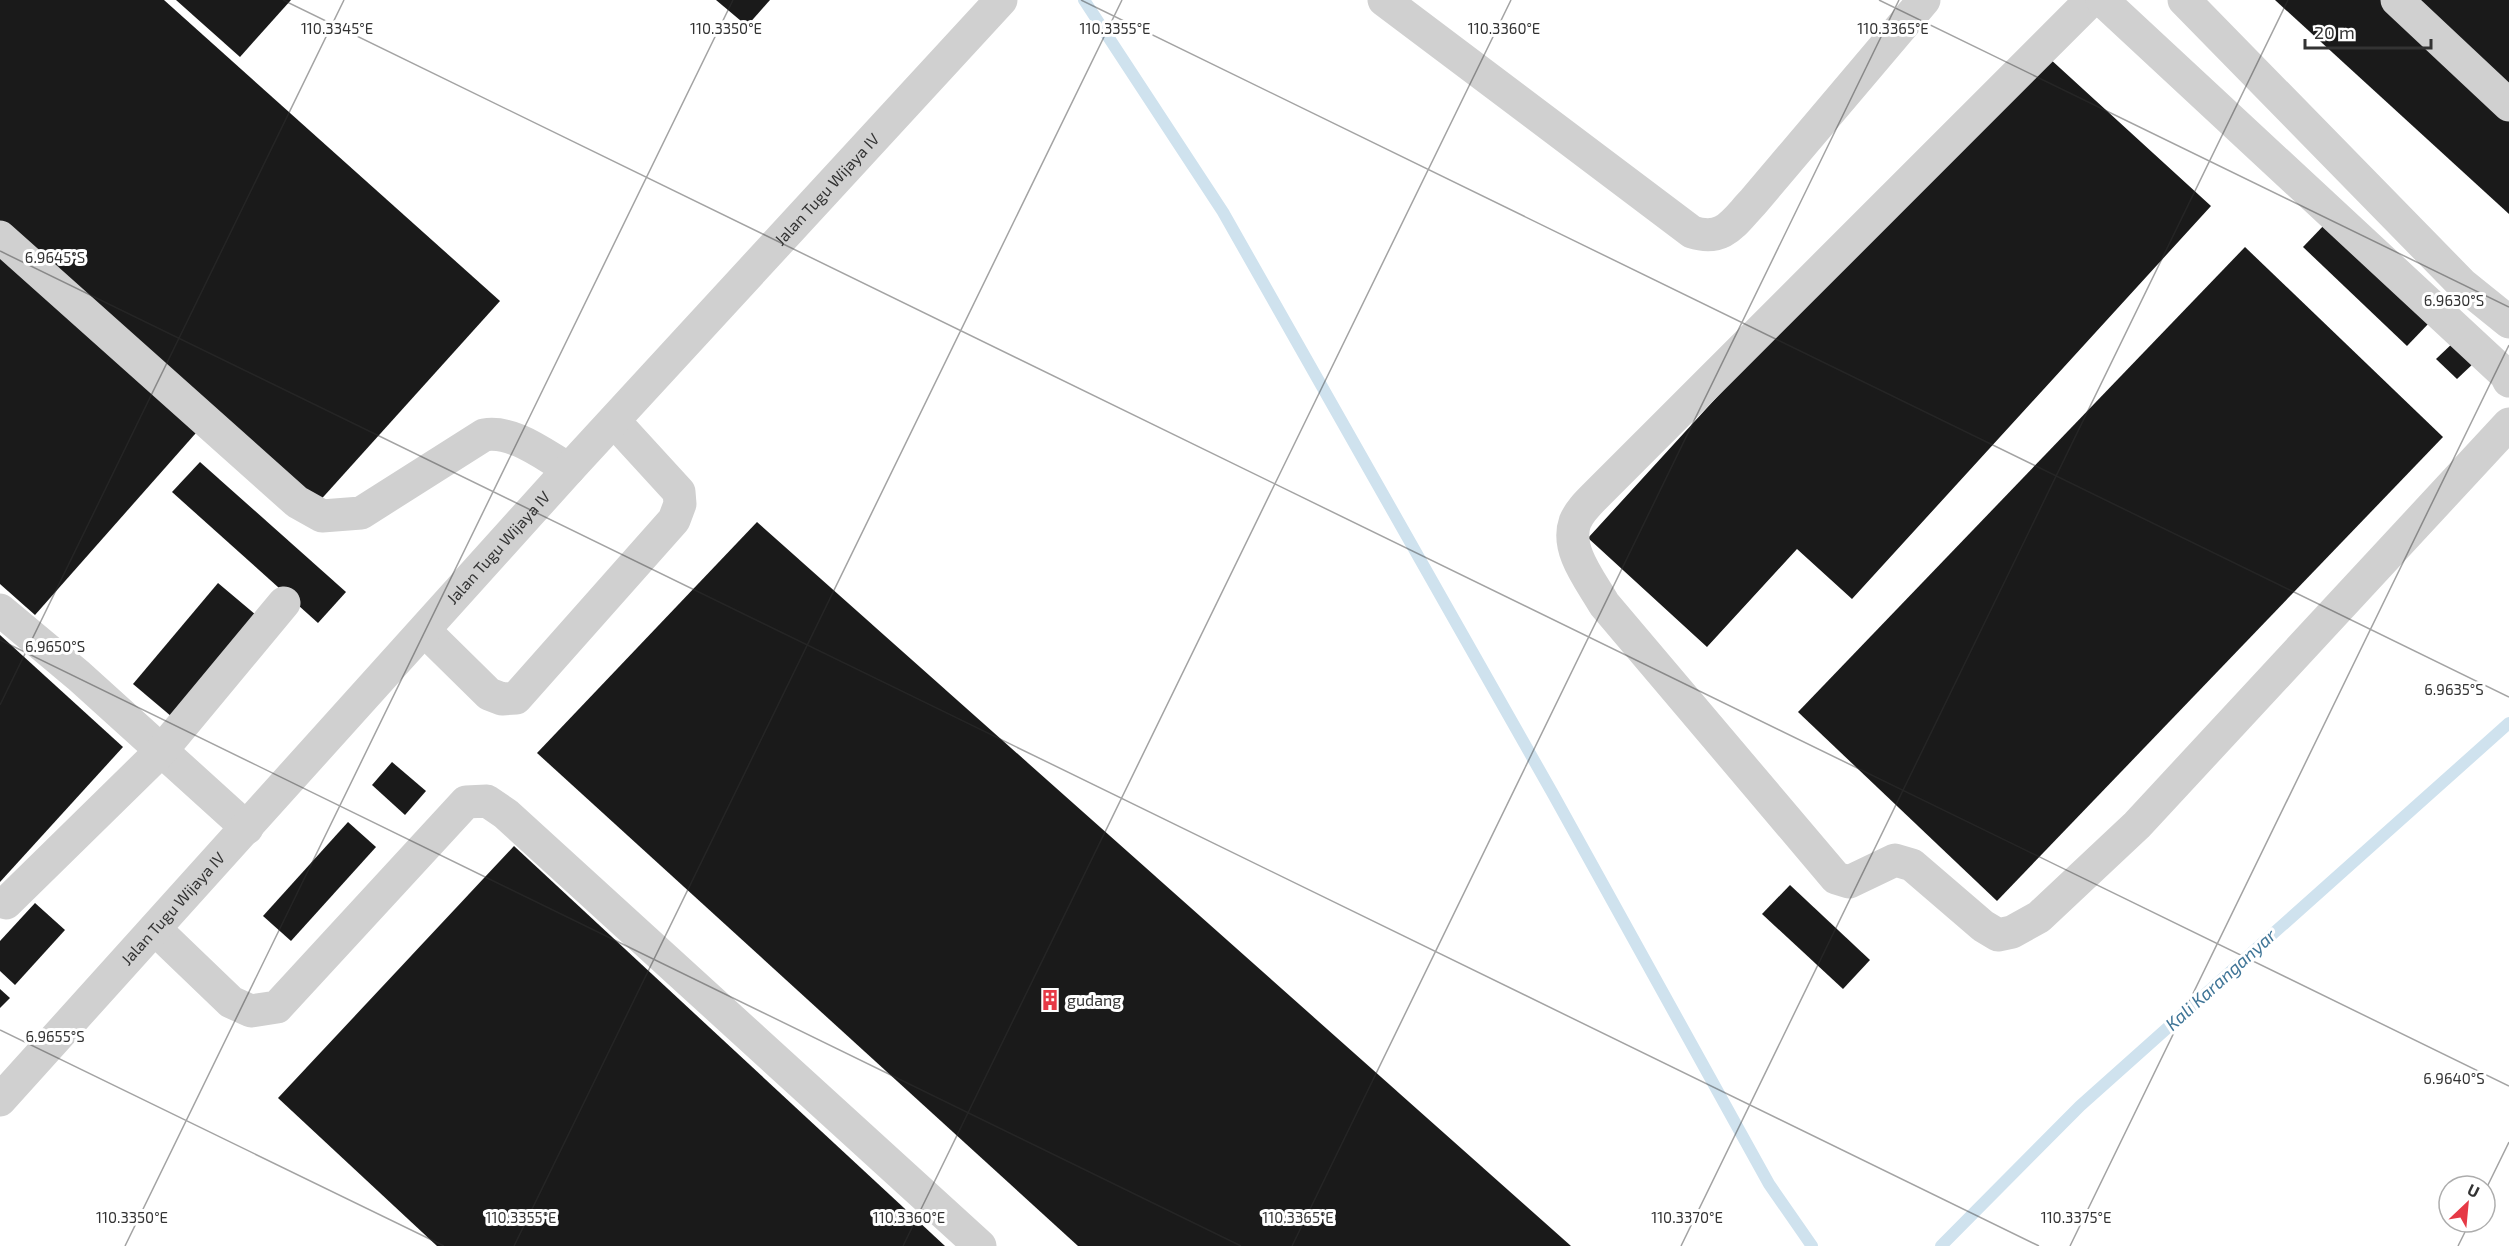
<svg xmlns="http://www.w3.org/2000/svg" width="2509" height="1246" font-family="'Exo 2',sans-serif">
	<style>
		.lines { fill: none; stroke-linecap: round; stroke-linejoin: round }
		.stream { stroke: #cfe2ee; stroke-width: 12 }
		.building { fill: #1a1a1a }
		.minor { stroke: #d0d0d0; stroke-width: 33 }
		.ticks { fill: none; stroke: #333; stroke-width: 1.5; stroke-opacity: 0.45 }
		.labels { text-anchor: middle; stroke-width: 6; stroke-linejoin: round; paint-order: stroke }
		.street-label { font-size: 16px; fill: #333; stroke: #fff }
		.poi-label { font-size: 16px; fill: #333; stroke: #fff; text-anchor: start }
		.water-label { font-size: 18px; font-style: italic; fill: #3f7597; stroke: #fff }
		.ticks-label { font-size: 15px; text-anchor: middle; fill: #333; stroke: #fff; stroke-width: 6; stroke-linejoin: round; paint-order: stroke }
	</style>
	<rect width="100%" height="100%" fill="#fff"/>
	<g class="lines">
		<g class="stream">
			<path d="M 1084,0 L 1223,212 L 1553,794 L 1769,1184 L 1812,1246"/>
			<path d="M 1941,1246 L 2080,1106 L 2509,723"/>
		</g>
	</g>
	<g class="building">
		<path d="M 0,0 L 164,0 L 500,301 L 316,505 L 0,222 Z"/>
		<path d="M 176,0 L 291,0 L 240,57 Z"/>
		<path d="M 716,0 L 770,0 L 747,26 Z"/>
		<path d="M 2275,0 L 2509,0 L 2509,214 Z"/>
		<path d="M 2037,47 L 2211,206 L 1852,599 L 1797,549 L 1707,647 L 1588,538 Z"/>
		<path d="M 2327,222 L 2431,321 L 2407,346 L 2303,247 Z"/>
		<path d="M 0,247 L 203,425 L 35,615 L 0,584 Z"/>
		<path d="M 2245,247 L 2443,437 L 1997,901 L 1798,712 Z"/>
		<path d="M 2456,340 L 2476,361 L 2457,379 L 2436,359 Z"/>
		<path d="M 200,462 L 346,592 L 318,623 L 172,492 Z"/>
		<path d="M 757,522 L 1571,1246 L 1078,1246 L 537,753 Z"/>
		<path d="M 218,583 L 263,621 L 178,722 L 133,684 Z"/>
		<path d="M 0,635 L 123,747 L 0,882 Z"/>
		<path d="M 392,762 L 426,791 L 405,815 L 372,785 Z"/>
		<path d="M 348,822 L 376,847 L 291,941 L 263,916 Z"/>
		<path d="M 514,846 L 945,1246 L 437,1246 L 278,1098 Z"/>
		<path d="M 1790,885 L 1870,960 L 1843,989 L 1762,914 Z"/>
		<path d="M 35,903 L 65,930 L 15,985 L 0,971 L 0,941 Z"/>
		<path d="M 0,989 L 10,998 L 0,1008 Z"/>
	</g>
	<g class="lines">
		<g class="minor">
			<path d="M 1384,0 L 1692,232 C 1724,242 1733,223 1753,202 L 1924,0"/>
			<path d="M 2091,0 L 1595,496 C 1587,504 1579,512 1575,522 C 1565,550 1591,581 1604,604 L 1836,878 L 1849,882 L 1895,860 L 1912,865 L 1983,926 L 1998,935 L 2012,932 L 2039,917 L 2137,825 L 2509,424"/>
			<path d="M 2102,0 L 2506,375 L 2509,381"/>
			<path d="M 2184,0 L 2462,284 L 2509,322"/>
			<path d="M 2397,0 L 2509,105"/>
			<path d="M 0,237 L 297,502 L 322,516 L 361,513 L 484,435 C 514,430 544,455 569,469"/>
			<path d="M 0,610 L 79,676 L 247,828"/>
			<path d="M 425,631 L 489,694 L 502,699 L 516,698 L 674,520 L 680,504 L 679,492 L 614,421"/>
			<path d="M 6,903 L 162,750 L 284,603"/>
			<path d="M 155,929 L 231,1002 L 251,1011 L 277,1007 L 466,802 L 487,801 L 506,814 L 980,1246"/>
			<path id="s1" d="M 0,1100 L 569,469 L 1001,0"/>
		</g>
	</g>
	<path class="ticks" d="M 283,0 L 2509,1086M 1081,0 L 2509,697M 1879,0 L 2509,307M 0,251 L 2039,1246M 0,640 L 1241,1246M 0,705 L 344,0M 0,1030 L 444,1246M 2485,1191 L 2509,1142M 125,1246 L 733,0M 514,1246 L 1122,0M 903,1246 L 1511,0M 1292,1246 L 1899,0M 1681,1246 L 2288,0M 2070,1246 L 2509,345M 2458,1246 L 2470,1222"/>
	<defs>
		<symbol id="building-bare" viewBox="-9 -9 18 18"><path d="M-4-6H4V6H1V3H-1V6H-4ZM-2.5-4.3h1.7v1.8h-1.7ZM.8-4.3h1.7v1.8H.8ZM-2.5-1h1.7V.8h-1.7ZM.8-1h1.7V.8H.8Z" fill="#e63946" stroke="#fff" stroke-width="2.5" paint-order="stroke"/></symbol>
	</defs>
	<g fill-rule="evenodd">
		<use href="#building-bare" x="1035" y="985" width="30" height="30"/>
	</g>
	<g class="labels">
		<g class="street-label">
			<text dy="6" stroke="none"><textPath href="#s1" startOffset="1230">Jalan Tugu Wijaya IV</textPath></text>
			<text dy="6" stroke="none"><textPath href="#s1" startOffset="744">Jalan Tugu Wijaya IV</textPath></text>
			<text dy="6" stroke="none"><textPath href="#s1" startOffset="258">Jalan Tugu Wijaya IV</textPath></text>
		</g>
		<g class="poi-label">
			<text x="1067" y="1006">gudang</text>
		</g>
		<g class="water-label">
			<text transform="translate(2221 980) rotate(-42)" y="6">Kali Karanganyar</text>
		</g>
	</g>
	<g class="ticks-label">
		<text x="337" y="34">110.3345°E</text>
		<text x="726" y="34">110.3350°E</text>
		<text x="1115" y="34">110.3355°E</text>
		<text x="1504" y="34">110.3360°E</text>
		<text x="1893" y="34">110.3365°E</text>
		<text x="55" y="263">6.9645°S</text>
		<text x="2454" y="306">6.9630°S</text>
		<text x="55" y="652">6.9650°S</text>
		<text x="2454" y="695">6.9635°S</text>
		<text x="55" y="1042">6.9655°S</text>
		<text x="2454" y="1084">6.9640°S</text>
		<text x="132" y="1223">110.3350°E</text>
		<text x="521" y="1223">110.3355°E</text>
		<text x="909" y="1223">110.3360°E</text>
		<text x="1298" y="1223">110.3365°E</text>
		<text x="1687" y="1223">110.3370°E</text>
		<text x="2076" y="1223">110.3375°E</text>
	</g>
	<g transform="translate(2467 1204) rotate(26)"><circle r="28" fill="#ffffff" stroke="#adadad" stroke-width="1.5"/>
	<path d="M0-4.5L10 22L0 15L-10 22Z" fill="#e63946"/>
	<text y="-9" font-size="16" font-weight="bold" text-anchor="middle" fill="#333333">U</text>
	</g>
	<path d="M2305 39v9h126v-9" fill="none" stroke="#333333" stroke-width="3"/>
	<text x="2314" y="39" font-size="18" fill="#333333" stroke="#ffffff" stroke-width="4.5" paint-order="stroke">20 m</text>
</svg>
